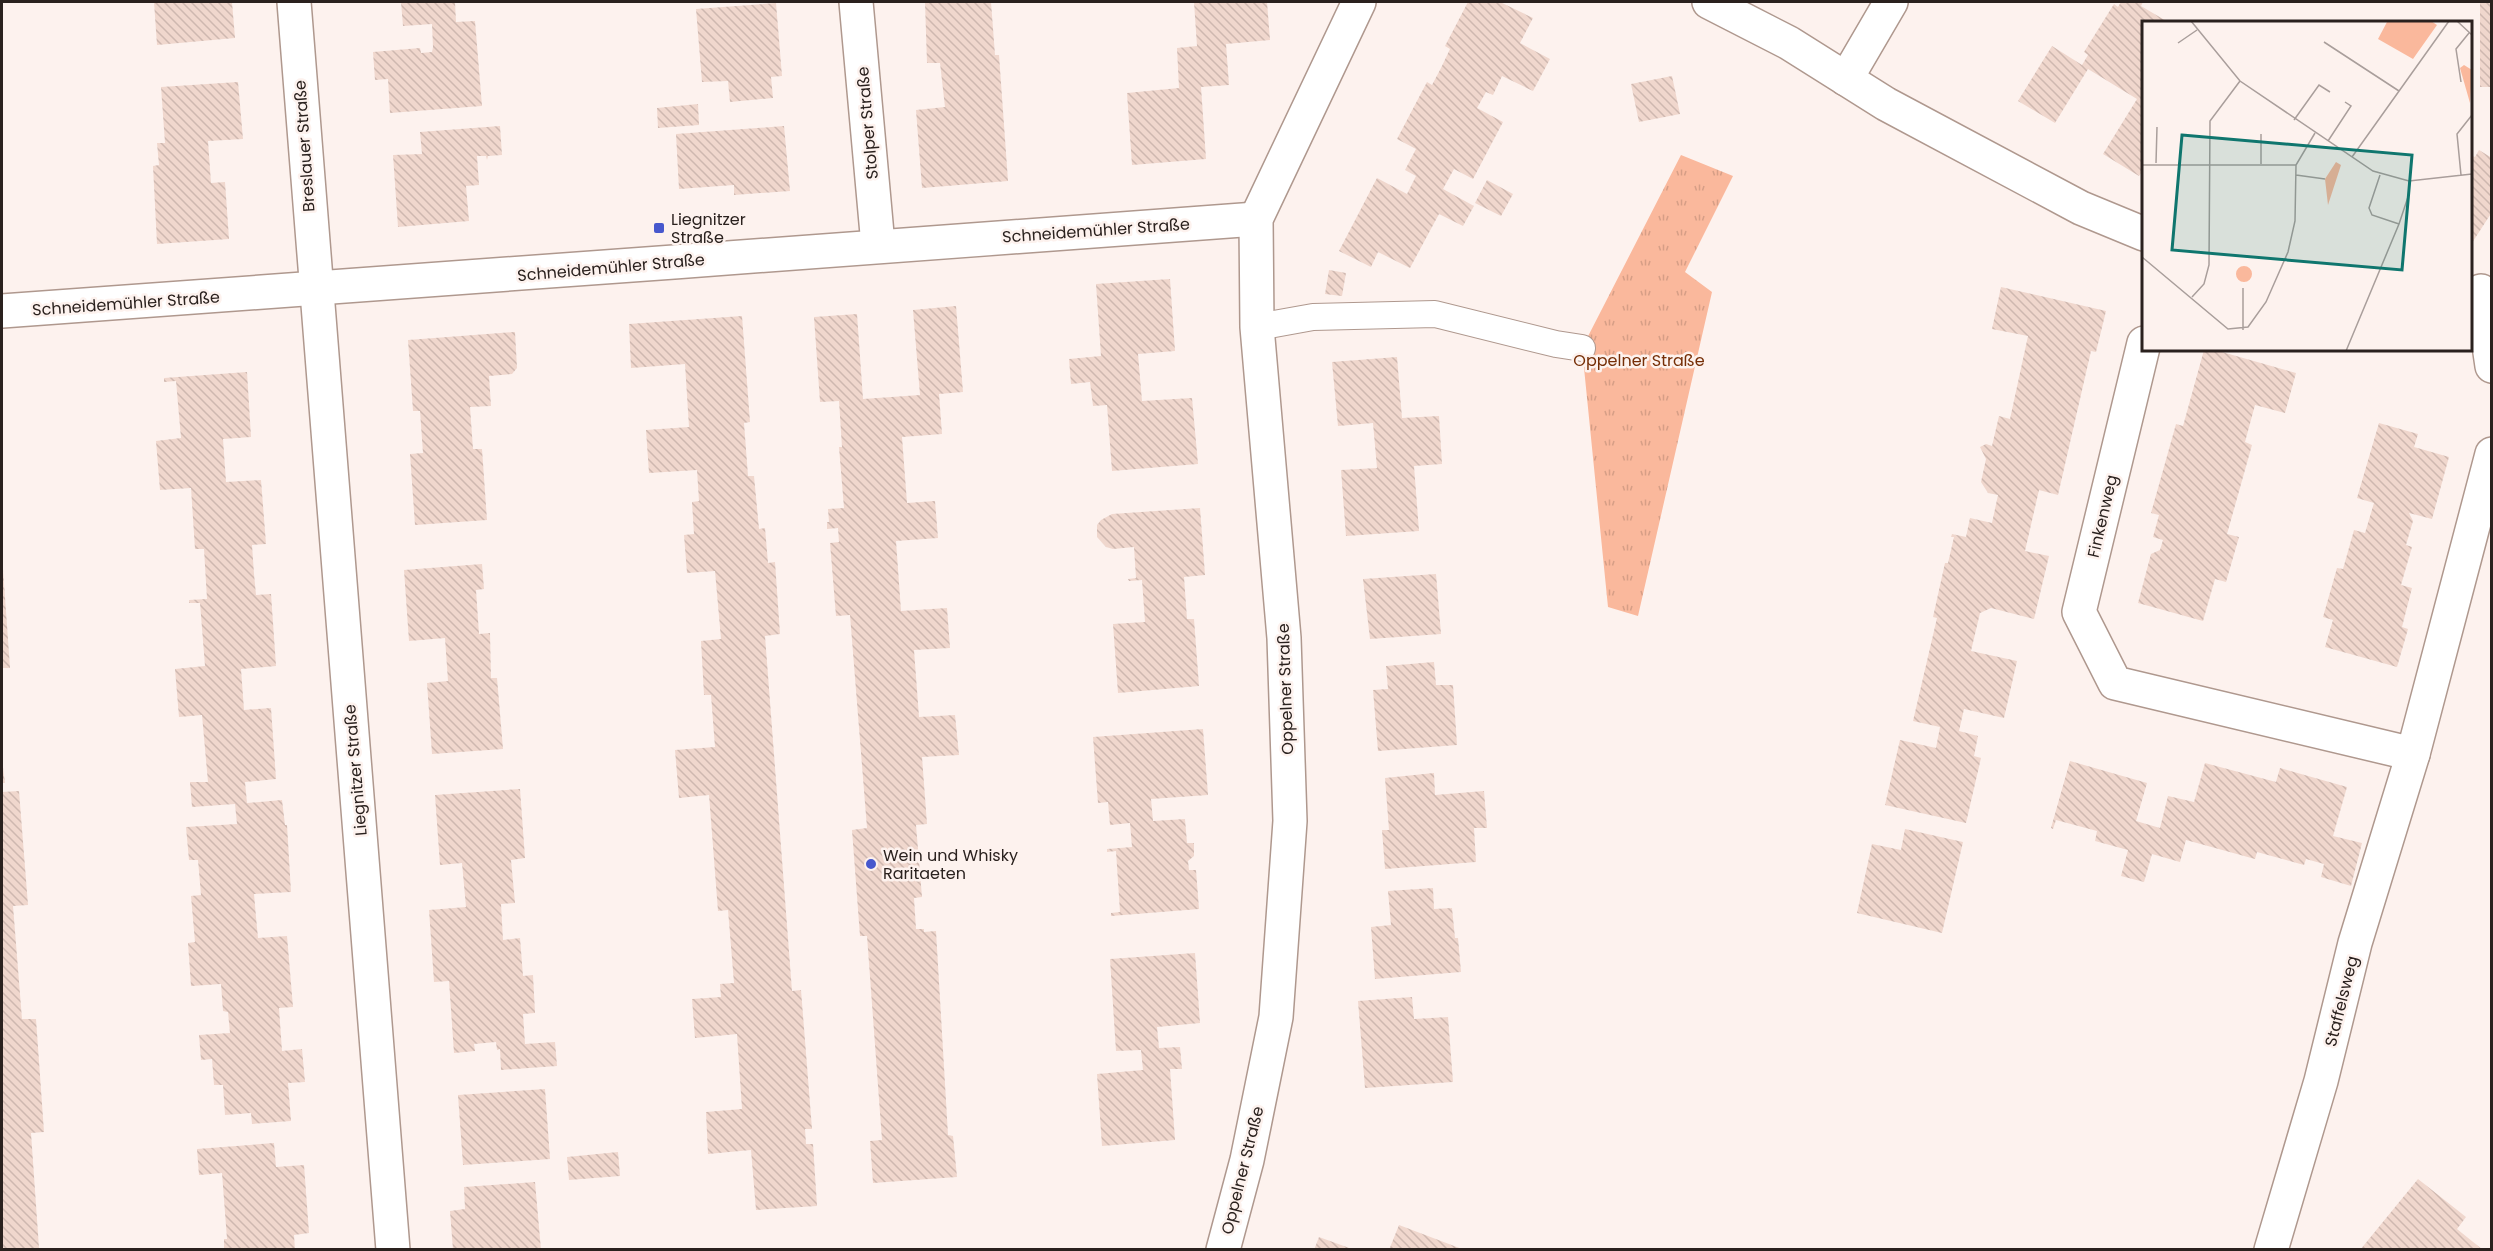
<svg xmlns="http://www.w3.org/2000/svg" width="2493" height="1251" font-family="Poppins,sans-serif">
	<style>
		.grass { fill: url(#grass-tufts) }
		.building { fill: url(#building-back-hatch) }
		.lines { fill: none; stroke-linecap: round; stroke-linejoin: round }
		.service-casing { stroke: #af988e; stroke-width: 28 }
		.minor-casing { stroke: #af988e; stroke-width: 36 }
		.service { stroke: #fff; stroke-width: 26 }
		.minor { stroke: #fff; stroke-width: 33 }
		.poi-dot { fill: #4758cd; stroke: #fdf2ee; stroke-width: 2 }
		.labels { text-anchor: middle; stroke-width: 5; stroke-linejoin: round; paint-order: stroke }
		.street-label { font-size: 16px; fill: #2a211e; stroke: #fdf2ee }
		.poi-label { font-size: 16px; fill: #2a211e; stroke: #fdf2ee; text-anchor: start }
		.park-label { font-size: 16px; fill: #752e06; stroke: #fdf2ee }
		.inset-road { fill: none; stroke: #a99e9b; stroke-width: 1.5 }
		.view { fill: #0f766e; fill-opacity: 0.15; stroke: #0f766e; stroke-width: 3 }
		.inset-edge { fill: none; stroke: #2a211e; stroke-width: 3 }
	</style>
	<defs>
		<pattern id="grass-tufts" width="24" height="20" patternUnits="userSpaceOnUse" patternTransform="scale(1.5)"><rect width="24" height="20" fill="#fab89c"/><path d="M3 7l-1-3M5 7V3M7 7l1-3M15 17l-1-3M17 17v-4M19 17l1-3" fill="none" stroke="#d69e86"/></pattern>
		<pattern id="building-back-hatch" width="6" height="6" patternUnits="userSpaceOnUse" patternTransform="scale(1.5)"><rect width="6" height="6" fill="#f0d7cd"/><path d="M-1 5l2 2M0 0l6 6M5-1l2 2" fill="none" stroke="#ceb8b0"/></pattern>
	</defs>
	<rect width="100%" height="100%" fill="#fdf2ee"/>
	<path class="grass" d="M 1681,155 L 1733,176 L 1685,272 L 1712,292 L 1638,616 L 1608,607 L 1582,348 Z"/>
	<g class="building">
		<path d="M 154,2 L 232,2 L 235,38 L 157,45 Z"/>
		<path d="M 401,2 L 455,2 L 456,22 L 475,21 L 482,106 L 390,113 L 388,79 L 375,80 L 373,52 L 420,48 L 421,53 L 432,52 L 433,47 L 432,24 L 403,26 Z"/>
		<path d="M 925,2 L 991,2 L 995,55 L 999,55 L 1008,181 L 922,188 L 916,110 L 945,107 L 940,63 L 927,63 Z"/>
		<path d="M 1194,2 L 1267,2 L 1270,40 L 1226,44 L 1229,85 L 1201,87 L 1206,159 L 1132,165 L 1127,93 L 1179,88 L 1177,48 L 1197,46 Z"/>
		<path d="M 1468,2 L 1500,2 L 1533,18 L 1520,43 L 1550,59 L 1533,91 L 1502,76 L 1493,95 L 1486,92 L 1477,108 L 1503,122 L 1473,179 L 1454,169 L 1443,189 L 1474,206 L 1463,226 L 1439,214 L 1410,268 L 1378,252 L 1371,267 L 1339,251 L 1377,178 L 1407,194 L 1416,176 L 1405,170 L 1416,149 L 1397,139 L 1427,82 L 1432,85 L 1441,68 L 1450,49 L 1445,46 Z"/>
		<path d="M 2121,2 L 2143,2 L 2141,6 L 2168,22 L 2144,22 L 2144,169 L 2139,176 L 2103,154 L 2137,99 L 2088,69 L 2055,123 L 2018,101 L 2052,46 L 2082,65 L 2088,55 L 2084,52 L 2114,4 L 2118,7 Z"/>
		<rect x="2480" y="2" width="12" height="85"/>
		<path d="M 776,3 L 782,76 L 771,77 L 773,98 L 730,102 L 728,81 L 702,82 L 696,9 Z"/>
		<path d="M 1672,76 L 1680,114 L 1639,122 L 1631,84 Z"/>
		<path d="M 238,82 L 243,139 L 208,141 L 211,183 L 225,182 L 229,239 L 157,244 L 153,166 L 159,165 L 157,143 L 165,143 L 161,87 Z"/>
		<path d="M 698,104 L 699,125 L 658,128 L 657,108 Z"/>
		<path d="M 500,126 L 502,155 L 488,156 L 487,160 L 486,156 L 477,156 L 479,185 L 466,186 L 469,221 L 398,227 L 393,155 L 422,154 L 420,132 Z"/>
		<path d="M 784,126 L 790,191 L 734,195 L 734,185 L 679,189 L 676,134 Z"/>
		<path d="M 2479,150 L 2492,158 L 2492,212 L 2470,246 L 2470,155 L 2475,157 Z"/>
		<path d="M 1487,180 L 1513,194 L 1501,216 L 1475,203 Z"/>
		<path d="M 1329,270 L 1346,273 L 1342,296 L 1325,294 Z"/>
		<path d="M 1170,279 L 1175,351 L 1138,354 L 1142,401 L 1192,398 L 1198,464 L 1112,471 L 1107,405 L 1093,406 L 1090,382 L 1071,384 L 1069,359 L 1101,356 L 1096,284 Z"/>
		<path d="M 2001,287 L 2106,311 L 2096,352 L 2091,351 L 2058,495 L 2039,490 L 2025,551 L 2049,556 L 2034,619 L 1991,608 L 1980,613 L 1971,651 L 2017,661 L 2004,718 L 1964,709 L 1959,731 L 1978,736 L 1974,756 L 1981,758 L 1966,823 L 1885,805 L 1900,740 L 1936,748 L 1940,727 L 1913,721 L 1937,618 L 1933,617 L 1945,563 L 1948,563 L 1954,537 L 1951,537 L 1952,534 L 1966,537 L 1970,518 L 1992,523 L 1998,495 L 1988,493 L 1981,482 L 1986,459 L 1980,447 L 1986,444 L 1992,446 L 1999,416 L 2010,419 L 2028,336 L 1992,329 Z"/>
		<path d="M 956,306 L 963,392 L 939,394 L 942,434 L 902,437 L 907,503 L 935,501 L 938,538 L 896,541 L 901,611 L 947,608 L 950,648 L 914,650 L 919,717 L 955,715 L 959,755 L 922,757 L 927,824 L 916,825 L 922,897 L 914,898 L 916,929 L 924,929 L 924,932 L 936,931 L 948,1135 L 953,1136 L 957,1177 L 873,1183 L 870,1141 L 882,1140 L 867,936 L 860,936 L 852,830 L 867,828 L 850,615 L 836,616 L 830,543 L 839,542 L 838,528 L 827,529 L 827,522 L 829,522 L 828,509 L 844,508 L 839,447 L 842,447 L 839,401 L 820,402 L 814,317 L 857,314 L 863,399 L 920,395 L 913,310 Z"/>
		<path d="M 742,316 L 750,422 L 744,423 L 748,476 L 754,476 L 759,529 L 765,528 L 768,563 L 775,562 L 780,634 L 765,636 L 792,991 L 801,990 L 812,1129 L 805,1129 L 806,1144 L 813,1144 L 817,1206 L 756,1210 L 751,1150 L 708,1154 L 706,1112 L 742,1109 L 737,1034 L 695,1038 L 692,999 L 721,997 L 720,984 L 734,983 L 728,910 L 718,911 L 709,795 L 679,798 L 675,750 L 715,747 L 711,695 L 704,695 L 701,641 L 721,639 L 715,571 L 687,573 L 684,535 L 694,534 L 692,502 L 699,501 L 697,470 L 649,473 L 646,430 L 689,427 L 685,364 L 631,368 L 629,324 Z"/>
		<path d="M 515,332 L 517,368 L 512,374 L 489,376 L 491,406 L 470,407 L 473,449 L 482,449 L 487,520 L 415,525 L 410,454 L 423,453 L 420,411 L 413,411 L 408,340 Z"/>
		<path d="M 2204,350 L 2215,350 L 2296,373 L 2285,413 L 2255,405 L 2245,442 L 2252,445 L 2227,534 L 2239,537 L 2226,582 L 2215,579 L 2203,621 L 2138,603 L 2151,554 L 2160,550 L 2163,540 L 2153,537 L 2159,515 L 2151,513 L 2176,424 L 2183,426 Z"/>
		<path d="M 1397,357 L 1402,418 L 1439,416 L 1442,464 L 1414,466 L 1419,531 L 1346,536 L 1341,470 L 1377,468 L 1373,423 L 1338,426 L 1332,362 Z"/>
		<path d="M 247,372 L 251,437 L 223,439 L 226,482 L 261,480 L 266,544 L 252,545 L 254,574 L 256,595 L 271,594 L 276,666 L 241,669 L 244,710 L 271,708 L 276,779 L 245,782 L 247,803 L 282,800 L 285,825 L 287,825 L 291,892 L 254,894 L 256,917 L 258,938 L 287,936 L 293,1007 L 279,1008 L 282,1051 L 302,1049 L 305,1082 L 288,1083 L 291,1121 L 252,1124 L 251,1113 L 225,1115 L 223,1085 L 214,1085 L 212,1059 L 201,1060 L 199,1035 L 230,1033 L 228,1012 L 223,1011 L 221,984 L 191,986 L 188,943 L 195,942 L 191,896 L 201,895 L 198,860 L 189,860 L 186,827 L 237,824 L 235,804 L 192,807 L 190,782 L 208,782 L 202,715 L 179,717 L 175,669 L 205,666 L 200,603 L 189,603 L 189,600 L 207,599 L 204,549 L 195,549 L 191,488 L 160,490 L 156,441 L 181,438 L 176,381 L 164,382 L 164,378 Z"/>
		<path d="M 2379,423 L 2418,434 L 2414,447 L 2449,457 L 2432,519 L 2409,513 L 2413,521 L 2406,545 L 2412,547 L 2401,585 L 2412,588 L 2402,627 L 2408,629 L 2397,667 L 2325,647 L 2333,620 L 2323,617 L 2337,568 L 2343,569 L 2354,530 L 2365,533 L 2374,503 L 2357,498 Z"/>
		<path d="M 1200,508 L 1205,575 L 1184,577 L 1187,619 L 1194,619 L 1199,686 L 1118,693 L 1113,624 L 1145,622 L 1142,580 L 1129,581 L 1128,579 L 1136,578 L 1134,547 L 1113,549 L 1106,547 L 1097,537 L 1097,525 L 1101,520 L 1112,514 Z"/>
		<path d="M 2,555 L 10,668 L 2,668 Z"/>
		<path d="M 482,564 L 484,589 L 476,590 L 479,634 L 490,633 L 491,678 L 497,678 L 503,749 L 432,754 L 427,683 L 448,681 L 445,638 L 409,641 L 404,570 Z"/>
		<path d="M 1436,574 L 1441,634 L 1370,639 L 1363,579 Z"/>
		<path d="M 1434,662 L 1436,685 L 1453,685 L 1457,745 L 1378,751 L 1373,690 L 1388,689 L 1386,666 Z"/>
		<path d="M 1203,729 L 1208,795 L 1151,799 L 1153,821 L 1185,819 L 1187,843 L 1194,843 L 1194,856 L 1188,861 L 1189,870 L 1196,870 L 1199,909 L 1111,916 L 1111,913 L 1120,912 L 1116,851 L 1107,852 L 1107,849 L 1132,847 L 1130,823 L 1110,825 L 1108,802 L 1098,803 L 1093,737 Z"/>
		<path d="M 2,760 L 5,783 L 2,783 Z"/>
		<path d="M 2070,761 L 2147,783 L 2136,821 L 2160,828 L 2168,796 L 2194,802 L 2205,763 L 2276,782 L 2280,768 L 2347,787 L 2333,836 L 2362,843 L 2351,886 L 2321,877 L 2324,864 L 2306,859 L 2304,865 L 2257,852 L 2255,859 L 2186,840 L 2180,862 L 2152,854 L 2144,882 L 2121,876 L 2128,850 L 2095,841 L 2097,831 L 2056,820 L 2053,829 L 2051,828 Z"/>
		<path d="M 1434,773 L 1435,795 L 1484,791 L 1487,828 L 1474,828 L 1476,862 L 1385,869 L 1382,830 L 1389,830 L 1385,778 Z"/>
		<path d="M 520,789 L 525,858 L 511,860 L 515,903 L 501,904 L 503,940 L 520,938 L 523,976 L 533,975 L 535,1013 L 523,1014 L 525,1044 L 555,1042 L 557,1066 L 501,1070 L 500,1049 L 497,1050 L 496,1042 L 474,1044 L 475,1051 L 454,1053 L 449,981 L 434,982 L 429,910 L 466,907 L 462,863 L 440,865 L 435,795 Z"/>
		<path d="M 19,791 L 28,905 L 13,906 L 22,1019 L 36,1019 L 44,1132 L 31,1133 L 39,1248 L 2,1250 L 2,792 Z"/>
		<path d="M 1905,829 L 1963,842 L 1942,933 L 1857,913 L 1872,844 L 1901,850 Z"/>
		<path d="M 1433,888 L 1434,909 L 1452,908 L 1455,938 L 1458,938 L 1461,972 L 1375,979 L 1371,927 L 1391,925 L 1388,891 Z"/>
		<path d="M 1195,953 L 1200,1023 L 1157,1027 L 1159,1048 L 1180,1047 L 1182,1069 L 1170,1069 L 1175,1140 L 1102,1146 L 1097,1074 L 1143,1070 L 1141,1050 L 1116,1051 L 1110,959 Z"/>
		<path d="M 1412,997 L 1414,1019 L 1448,1017 L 1453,1082 L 1365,1088 L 1358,1001 Z"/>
		<path d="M 545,1089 L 550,1159 L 463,1165 L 458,1095 Z"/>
		<path d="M 274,1143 L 276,1167 L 304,1165 L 309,1233 L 294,1235 L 295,1250 L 224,1250 L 224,1239 L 227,1239 L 222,1173 L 199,1175 L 197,1149 Z"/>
		<path d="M 618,1152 L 620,1176 L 569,1180 L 567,1157 Z"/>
		<path d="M 2418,1179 L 2466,1217 L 2457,1229 L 2483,1250 L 2360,1250 Z"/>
		<path d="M 535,1182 L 541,1250 L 453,1250 L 450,1211 L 465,1209 L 464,1187 Z"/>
		<path d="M 1399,1225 L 1462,1249 L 1462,1250 L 1389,1250 Z"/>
		<path d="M 1319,1237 L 1352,1249 L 1352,1250 L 1314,1250 Z"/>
	</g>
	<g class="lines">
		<defs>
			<path id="service" d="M 1257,327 L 1313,317 L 1435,314 L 1556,344 L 1582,348"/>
			<g id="minor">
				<path d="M 294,2 L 393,1250"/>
				<path d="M 856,2 L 878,245"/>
				<path d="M 1709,2 L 1789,43 L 1886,104 L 2081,208 L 2144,234"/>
				<path d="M 1846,79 L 1891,2"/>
				<path d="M 2481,291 L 2492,366"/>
				<path d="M 2,311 C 420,283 838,248 1256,219"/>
				<path d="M 2144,343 L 2079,612 L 2115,683 L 2413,754"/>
				<path d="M 1223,1250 L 1247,1160 L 1276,1017 L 1290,821 L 1284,638 L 1257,327 L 1256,219 L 1359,2"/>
				<path d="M 2271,1250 L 2321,1081 L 2355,943 L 2413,754 L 2492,454"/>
			</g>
		</defs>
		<use href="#service" class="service-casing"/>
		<use href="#minor" class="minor-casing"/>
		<use href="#service" class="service"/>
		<use href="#minor" class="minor"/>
	</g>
	<g class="poi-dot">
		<rect x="653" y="222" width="12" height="12" rx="3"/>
		<circle cx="871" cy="864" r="6"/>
	</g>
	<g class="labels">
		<g class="street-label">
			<text transform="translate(867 123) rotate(-95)" y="6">Stolper Straße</text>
			<text transform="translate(304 146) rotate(-94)" y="6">Breslauer Straße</text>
			<text transform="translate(1096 230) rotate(-4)" y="6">Schneidemühler Straße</text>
			<text transform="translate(611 267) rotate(-5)" y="6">Schneidemühler Straße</text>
			<text transform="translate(126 303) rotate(-4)" y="6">Schneidemühler Straße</text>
			<text transform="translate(2102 516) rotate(-77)" y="6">Finkenweg</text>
			<text transform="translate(1285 689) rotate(-92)" y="6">Oppelner Straße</text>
			<text transform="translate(355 770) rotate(-95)" y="6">Liegnitzer Straße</text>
			<text transform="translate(2341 1001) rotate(-76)" y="6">Staffelsweg</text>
			<text transform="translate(1242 1170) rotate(-76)" y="6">Oppelner Straße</text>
		</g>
		<g class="poi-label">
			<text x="671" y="225">Liegnitzer<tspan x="671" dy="18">Straße</tspan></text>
			<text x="883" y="861">Wein und Whisky<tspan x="883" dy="18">Raritaeten</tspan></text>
		</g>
		<g class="park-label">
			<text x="1639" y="366">Oppelner Straße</text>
		</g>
	</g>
	<g transform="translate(2142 21)">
		<rect width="330" height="330" fill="#fdf2ee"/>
		<path d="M 251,0 L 289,0 L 295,4 L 271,38 L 236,18 L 245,1 ZM 194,141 L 199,144 L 186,184 L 183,158 ZM94 253a8 8 0 1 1 16 0a8 8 0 1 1-16 0Z" fill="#fab89c"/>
		<path d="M 322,44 L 330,49 L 328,82 L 318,47 Z" fill="#fab89c"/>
		<path class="inset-road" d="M 49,0 L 98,60 L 231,150 L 267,160 L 330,153M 315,0 L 330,14M 182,21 L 257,70M 36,22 L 55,9M 319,61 L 314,28 L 327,12M 152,99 L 177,64 L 188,71M 119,113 L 119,143M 186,120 L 209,85 L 203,81M 210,136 L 307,0M 14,142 L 15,106M 0,144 L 154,144M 154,154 L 183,158M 238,154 L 227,187 L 230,194 L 257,203M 319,154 L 315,113 L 330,94M 0,236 L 86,308 L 106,306 L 124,281 L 146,231 L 153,200 L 154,144 L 173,112M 50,276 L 62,263 L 67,244 L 68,100 L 98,60M 101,309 L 101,267M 204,330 L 257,203 L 267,173 L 267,160"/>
		<path class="view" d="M 40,114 L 270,134 L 260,249 L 30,229 Z"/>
		<rect width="330" height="330" class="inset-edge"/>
	</g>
	<rect width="2493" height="1251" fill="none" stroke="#2a211e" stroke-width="6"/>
</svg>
